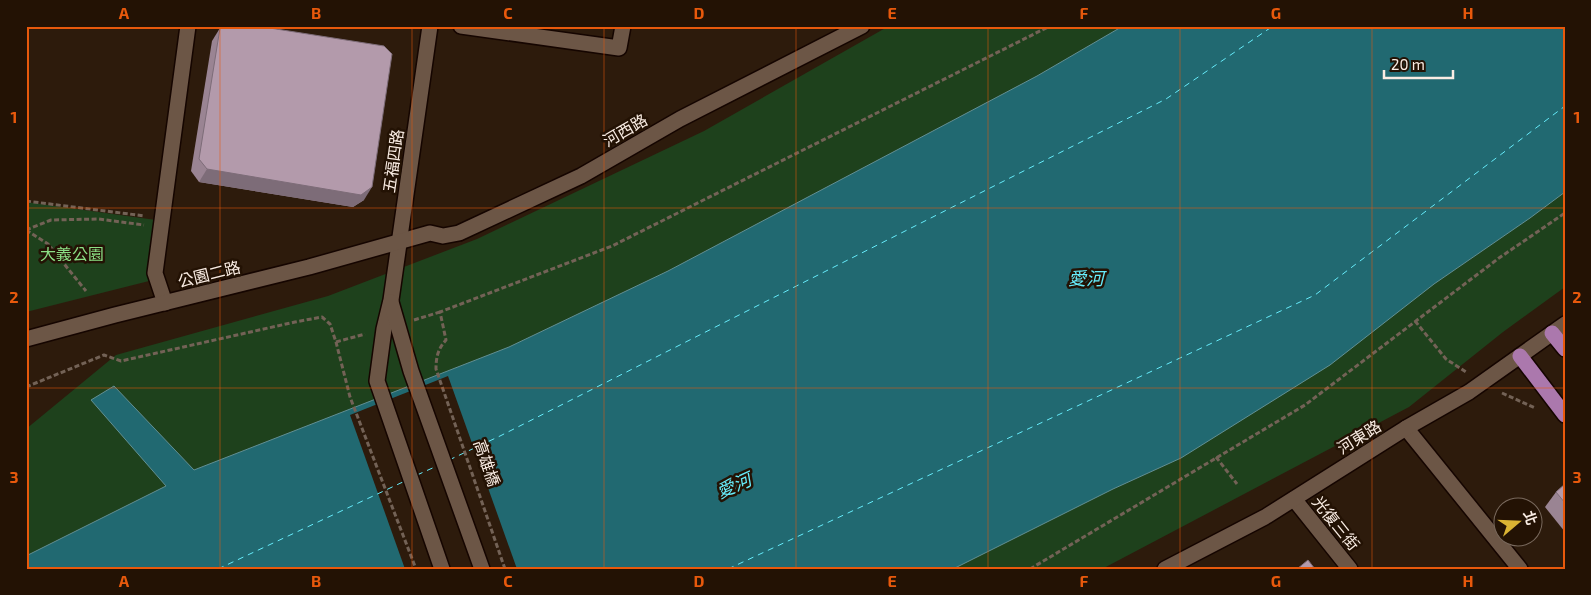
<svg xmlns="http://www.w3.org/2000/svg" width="1591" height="595" font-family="'Exo 2','Noto Sans TC',sans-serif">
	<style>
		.green { fill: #1e411c }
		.water { fill: #216971; stroke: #629093 }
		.pier { fill: #2d1b0c }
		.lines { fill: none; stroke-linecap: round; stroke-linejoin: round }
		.ferry { stroke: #66ecfb; stroke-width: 1; stroke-dasharray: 6 5; stroke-linecap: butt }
		.minor-casing { stroke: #150500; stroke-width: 18 }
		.major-casing { stroke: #150500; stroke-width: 18 }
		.path { stroke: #736256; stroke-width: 3; stroke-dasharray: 5 2.5; stroke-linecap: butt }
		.minor { stroke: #6c5646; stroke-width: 15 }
		.major { stroke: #ab78ad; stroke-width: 15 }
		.wall { fill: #9a8493 }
		.shaded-wall { fill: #7d6c78 }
		.building { fill: #b39aab; stroke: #7d6c78 }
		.grid { fill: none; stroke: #e8590c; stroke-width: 1; stroke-opacity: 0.55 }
		.labels { text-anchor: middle; stroke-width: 5; stroke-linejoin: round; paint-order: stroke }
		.street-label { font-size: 16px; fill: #f9ece3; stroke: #231204 }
		.park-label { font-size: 16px; fill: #8bdf85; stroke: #231204 }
		.water-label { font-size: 18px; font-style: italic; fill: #66ecfb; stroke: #231204 }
		.neatline { fill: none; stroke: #e8590c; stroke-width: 2 }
		.grid-label { font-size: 16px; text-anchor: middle; font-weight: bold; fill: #e8590c }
	</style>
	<rect width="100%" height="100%" fill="#2d1b0c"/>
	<g class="green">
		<path d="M 889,26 L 1123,26 L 1037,76 L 668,271 L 509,347 L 194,470 L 114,386 L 92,400 L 166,486 L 26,556 L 26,429 L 116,355 L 328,296 L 477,239 L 704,131 Z"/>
		<path d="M 1565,192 L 1565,287 L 1503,332 L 1409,407 L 1102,569 L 953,569 L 1113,489 L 1181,458 L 1530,218 Z"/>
		<path d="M 26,202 L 156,220 L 153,280 L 26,312 Z"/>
	</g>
	<path class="water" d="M 1123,26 L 1565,26 L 1565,192 L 1530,218 L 1434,284 L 1330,365 L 1181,458 L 1113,489 L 953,569 L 26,569 L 26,556 L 166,486 L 91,400 L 114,386 L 194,470 L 509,347 L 668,271 L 1037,76 Z"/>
	<path class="pier" d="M 448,376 L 517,569 L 405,569 L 350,415 Z"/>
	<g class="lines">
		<g class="ferry">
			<path d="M 449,460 L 500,436 L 1166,99 L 1273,26"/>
			<path d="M 417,475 L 437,466"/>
			<path d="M 218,569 L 405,481"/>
			<path d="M 728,569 L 1315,295 L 1565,106"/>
		</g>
		<defs>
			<g id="minor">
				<path d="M 430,26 L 391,300 L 384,329 L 377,381 L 442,569"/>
				<path d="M 461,26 L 619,48 L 623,26"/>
				<path d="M 391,302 L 411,371 L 482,569"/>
				<path d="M 165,303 L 155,273 L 188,26"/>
				<path d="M 26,339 L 115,315 L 309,267 L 430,233 L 443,236 L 459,233 L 581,176 L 680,119 L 862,26"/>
				<path d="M 1406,428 L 1520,569"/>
				<path d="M 1294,499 L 1350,569"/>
				<path d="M 1165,569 L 1265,517 L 1406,428 L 1469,392 L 1565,324"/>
			</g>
			<g id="major">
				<path d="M 1552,333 L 1565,349"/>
				<path d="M 1520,356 L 1565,415"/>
			</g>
		</defs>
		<use href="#minor" class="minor-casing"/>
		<use href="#major" class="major-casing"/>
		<g class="path">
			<path d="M 26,201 L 145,216"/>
			<path d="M 26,230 L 51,220 L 99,219 L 144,225"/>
			<path d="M 26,230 L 48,244 L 86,291"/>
			<path d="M 414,320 L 440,312"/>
			<path d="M 1415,321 L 1446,359 L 1466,372"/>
			<path d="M 336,342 L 365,334"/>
			<path d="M 26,387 L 104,355 L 121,361 L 295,322 L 322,317 L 330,324 L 336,342 L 350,397 L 416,569"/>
			<path d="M 1502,393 L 1535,408"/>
			<path d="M 1216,457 L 1237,484"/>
			<path d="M 505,569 L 436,369 C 436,357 438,349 446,340 L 440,312 L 612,246 L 1050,26"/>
			<path d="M 1030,569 L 1305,405 L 1499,258 L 1565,213"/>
		</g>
		<use href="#minor" class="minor"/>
		<use href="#major" class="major"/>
	</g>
	<g class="wall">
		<path d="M 220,28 L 364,200 L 353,207 L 199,182 L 191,171 L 212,41 Z"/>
		<path d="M 1565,484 L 1565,532 L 1545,507 L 1556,492 Z"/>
	</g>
	<path class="shaded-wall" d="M 207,169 L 372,187 L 364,200 L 353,207 L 199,182 Z"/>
	<g class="building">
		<path d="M 223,26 L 257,26 L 384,46 L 392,54 L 372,187 L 361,195 L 207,169 L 199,159 L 220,28 Z"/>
		<path d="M 1565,484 L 1565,503 L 1556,492 Z"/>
		<path d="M 1308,560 L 1315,569 L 1297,569 Z"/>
	</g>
	<path class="grid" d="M 220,26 L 220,569M 412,26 L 412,569M 604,26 L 604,569M 796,26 L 796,569M 988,26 L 988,569M 1180,26 L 1180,569M 1372,26 L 1372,569M 26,208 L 1565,208M 26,388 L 1565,388"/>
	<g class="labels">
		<g class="street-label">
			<text transform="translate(625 130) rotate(-30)" y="6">河西路</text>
			<text transform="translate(393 161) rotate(-82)" y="6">五福四路</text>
			<text transform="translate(209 274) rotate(-14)" y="6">公園二路</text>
			<text transform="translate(1359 437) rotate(-32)" y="6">河東路</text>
			<text transform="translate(487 463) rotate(71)" y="6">高雄橋</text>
			<text transform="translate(1336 523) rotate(51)" y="6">光復三街</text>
		</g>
		<g class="park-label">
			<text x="72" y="260">大義公園</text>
		</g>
		<g class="water-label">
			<text x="1086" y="285">愛河</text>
			<text transform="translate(734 486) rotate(-24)" y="6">愛河</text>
		</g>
	</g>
	<rect width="1591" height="595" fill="none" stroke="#231204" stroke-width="55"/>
	<g transform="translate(1518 522) rotate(71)"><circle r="24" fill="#231204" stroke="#79695d"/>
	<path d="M0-4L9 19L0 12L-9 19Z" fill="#dab333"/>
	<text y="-8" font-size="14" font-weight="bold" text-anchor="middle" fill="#f9ece3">北</text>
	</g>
	<path d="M1384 70v8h69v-8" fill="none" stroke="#f9ece3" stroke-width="2.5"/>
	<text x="1391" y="70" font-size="15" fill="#f9ece3" stroke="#231204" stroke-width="4" paint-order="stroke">20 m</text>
	<rect x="28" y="28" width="1536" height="540" class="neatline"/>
	<g class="grid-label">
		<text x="124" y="19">A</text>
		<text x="316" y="19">B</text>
		<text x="508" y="19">C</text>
		<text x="699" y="19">D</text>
		<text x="892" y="19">E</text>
		<text x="1084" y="19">F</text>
		<text x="1276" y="19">G</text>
		<text x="1468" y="19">H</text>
		<text x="14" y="123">1</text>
		<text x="1577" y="123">1</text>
		<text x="14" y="303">2</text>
		<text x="1577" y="303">2</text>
		<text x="14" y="483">3</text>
		<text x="1577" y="483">3</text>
		<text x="124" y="587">A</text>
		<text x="316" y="587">B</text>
		<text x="508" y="587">C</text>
		<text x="699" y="587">D</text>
		<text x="892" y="587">E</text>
		<text x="1084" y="587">F</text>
		<text x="1276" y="587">G</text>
		<text x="1468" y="587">H</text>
	</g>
</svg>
